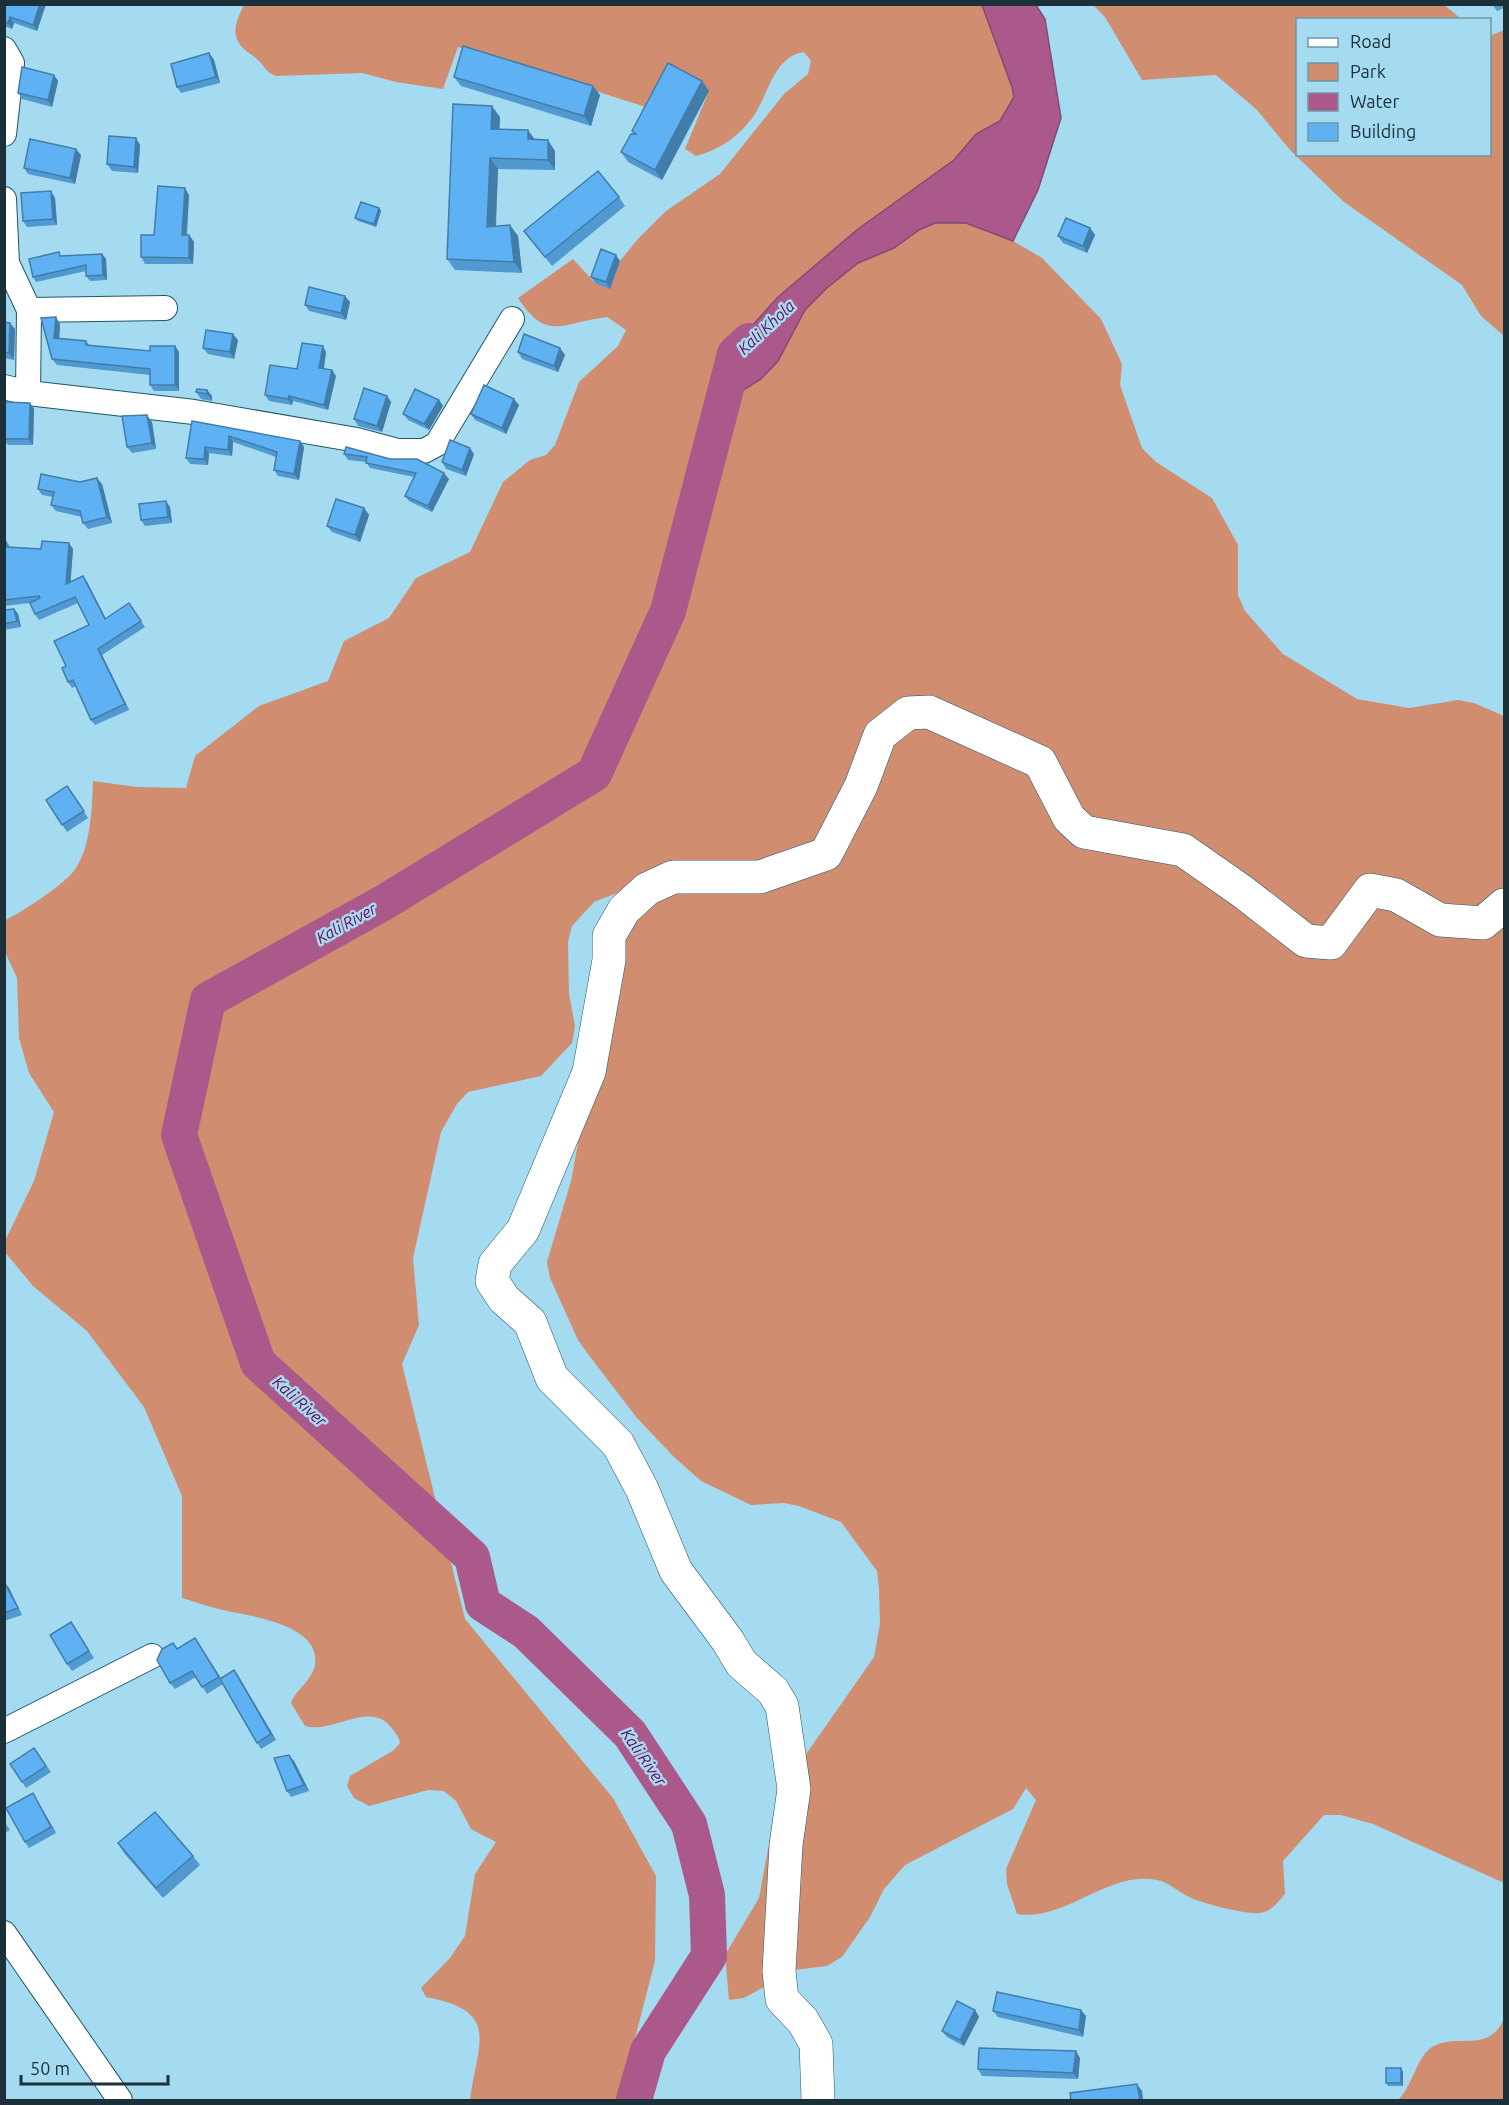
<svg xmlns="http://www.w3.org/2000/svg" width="1509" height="2105" font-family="Ubuntu,sans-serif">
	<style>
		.green { fill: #d18d70 }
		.water { fill: #ab588b; stroke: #804c72; stroke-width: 1.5 }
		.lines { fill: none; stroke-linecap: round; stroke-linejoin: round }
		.river { stroke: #ab588b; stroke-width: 36 }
		.street-casing { stroke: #215567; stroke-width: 26 }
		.secondary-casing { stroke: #215567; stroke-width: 34 }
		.street { stroke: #fff; stroke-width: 24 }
		.secondary { stroke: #fff; stroke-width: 33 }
		.wall { fill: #5199d1 }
		.shaded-wall { fill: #427daa }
		.building { fill: #5eb2f3; stroke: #427daa; stroke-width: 1.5 }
		.labels { text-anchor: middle; stroke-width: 5; stroke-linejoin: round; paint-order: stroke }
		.water-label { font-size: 16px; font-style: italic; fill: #710152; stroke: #a5dbf0 }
	</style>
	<rect width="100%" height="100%" fill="#a5dbf0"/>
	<g class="green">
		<path d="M 1443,4 L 1461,19 L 1298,20 L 1298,154 L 1490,154 L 1490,36 L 1504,30 L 1504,336 L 1481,316 L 1462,285 L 1344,202 L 1290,150 L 1257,110 L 1216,75 L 1142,80 L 1105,17 L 1093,5 Z"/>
		<path d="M 244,5 L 982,5 L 1012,87 L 1014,97 L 1000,121 L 976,134 L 954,160 L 858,229 L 778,297 L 724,357 L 778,361 L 805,310 L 827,288 L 858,263 L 894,248 L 919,230 L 935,223 L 966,223 L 1013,241 L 1042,258 L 1101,319 L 1122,364 L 1120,385 L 1142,448 L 1156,462 L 1212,498 L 1238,545 L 1238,595 L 1245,611 L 1283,654 L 1357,699 L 1409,708 L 1458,700 L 1474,703 L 1504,716 L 1504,1883 L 1373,1824 L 1341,1815 L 1324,1815 L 1283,1861 L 1285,1894 C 1278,1902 1271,1912 1260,1913 C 1248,1915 1200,1903 1189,1897 C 1179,1892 1168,1882 1157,1880 C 1107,1870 1066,1922 1017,1914 L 1007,1884 L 1006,1869 L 1036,1800 L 1026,1788 L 1013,1809 L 905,1865 L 884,1889 L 870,1917 L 842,1957 L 827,1966 L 795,1970 L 744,1998 L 729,2000 L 725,1955 L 759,1898 L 775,1811 L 788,1780 L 874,1657 L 880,1624 L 879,1590 L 877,1571 L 841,1522 L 799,1506 L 784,1503 L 751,1505 L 701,1481 L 674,1457 L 637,1418 L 588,1354 L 578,1340 L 550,1278 L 547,1262 L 571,1181 L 625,890 L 594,902 L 572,926 L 568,942 L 569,994 L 575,1026 L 572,1043 L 541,1076 L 468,1092 L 457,1104 L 441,1132 L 413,1258 L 419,1325 L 402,1364 L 465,1619 L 613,1798 L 656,1876 L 655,1961 L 619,2100 L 470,2100 C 477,2043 502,2011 426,1997 L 421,1988 L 450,1958 L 465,1936 L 475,1874 L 496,1842 L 471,1829 L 456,1801 L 444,1791 L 428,1790 L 369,1806 L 354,1798 L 347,1786 L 350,1776 L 394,1750 L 400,1743 C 399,1737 395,1732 391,1727 C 369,1700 332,1734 305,1726 L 291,1703 C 296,1689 313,1680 315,1664 C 321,1624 249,1616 223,1610 C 209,1607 196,1602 182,1598 L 182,1496 L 144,1407 L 87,1331 L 33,1286 L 5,1252 L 4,1243 L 34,1181 L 54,1112 L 29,1073 L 19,1038 L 17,978 L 5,952 L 5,920 C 21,913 67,883 76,868 C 91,845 92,808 93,781 L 137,787 L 186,788 L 195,756 L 259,706 L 328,681 L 344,641 L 389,618 L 416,578 L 470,552 L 503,482 L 530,460 L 546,455 L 555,445 L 579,382 L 618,346 L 626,330 L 607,317 C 564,322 547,343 518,298 L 573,259 L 595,283 L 610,288 L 620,261 L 637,240 L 666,211 L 720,174 L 784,94 L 808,74 L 811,61 L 804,52 C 771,57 768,101 749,122 C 734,140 718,150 696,156 L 685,149 L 709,91 L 655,110 L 458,47 L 443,89 L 396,82 L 362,73 L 276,76 C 266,72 266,68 259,61 C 255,56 248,53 244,49 C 229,35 237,19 244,5 Z"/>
		<path d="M 1504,2019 L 1504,2100 L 1398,2100 C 1414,2085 1417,2052 1436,2045 C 1461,2034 1488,2053 1504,2019 Z"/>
	</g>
	<path class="water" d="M 982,5 L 1036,5 L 1045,19 L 1061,118 L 1038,190 L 1013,241 L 966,223 L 935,223 L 919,230 L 894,248 L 858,263 L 827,288 L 805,310 L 778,361 L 761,379 L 742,391 L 716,379 L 724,357 L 778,297 L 858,229 L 954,160 L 976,134 L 1000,121 L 1014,97 L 1012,87 Z"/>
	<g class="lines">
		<path class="river" d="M 634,2100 L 648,2051 L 709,1956 L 707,1895 L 689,1824 L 630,1734 L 526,1632 L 483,1604 L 472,1557 L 258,1363 L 179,1135 L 208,1000 L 383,903 L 594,774 L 668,611 L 735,354 L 749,341"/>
		<defs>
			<g id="street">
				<path d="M 4,49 L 12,63 L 4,134"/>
				<path d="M 4,199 L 7,263 L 29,310 L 28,393"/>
				<path d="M 29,310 L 165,308"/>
				<path d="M 4,387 L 28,393 L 194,412 L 357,440 L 398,451 L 424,451 L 437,444 L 512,319"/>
				<path d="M 4,1731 L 152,1656"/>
				<path d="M 4,1933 L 120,2100"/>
			</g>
			<path id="secondary" d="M 818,2100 L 816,2044 L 803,2021 L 782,1999 L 779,1971 L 786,1845 L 794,1789 L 782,1706 L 773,1691 L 741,1663 L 728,1641 L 676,1571 L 642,1489 L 618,1444 L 552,1378 L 530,1322 L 504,1299 L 492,1281 L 495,1264 L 523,1230 L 589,1072 L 609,960 L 609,936 L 624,910 L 647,889 L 673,877 L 760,877 L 826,854 L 861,786 L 880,735 L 908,713 L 929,712 L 1040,762 L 1069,818 L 1084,832 L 1183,850 L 1243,892 L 1306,941 L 1331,943 L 1370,890 L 1396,895 L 1440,920 L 1483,923 L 1504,905"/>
		</defs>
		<use href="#street" class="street-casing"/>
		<use href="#secondary" class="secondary-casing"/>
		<use href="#street" class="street"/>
		<use href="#secondary" class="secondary"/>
	</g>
	<g class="wall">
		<path d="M 4,4 L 46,4 L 37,31 L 14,23 L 12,29 L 4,26 Z"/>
		<path d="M 1492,4 L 1504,4 L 1504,8 L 1497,11 Z"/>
		<path d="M 209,53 L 214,60 L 220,83 L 181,93 L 177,87 Z"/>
		<path d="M 54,75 L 58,81 L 52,107 L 22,99 L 18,93 Z"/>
		<path d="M 454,77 L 600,95 L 591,126 L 461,86 Z"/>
		<path d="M 709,91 L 662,180 L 628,162 L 621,152 L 634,134 L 632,131 Z"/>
		<path d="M 500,117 L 499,129 L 535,140 L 555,151 L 555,170 L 498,169 L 496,226 L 518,236 L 522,273 L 455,270 L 447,259 Z"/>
		<path d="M 136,138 L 140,145 L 138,173 L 112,171 L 107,164 Z"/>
		<path d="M 81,155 L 75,184 L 28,174 L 24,168 Z"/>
		<path d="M 189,195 L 187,235 L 189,235 L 194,242 L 193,264 L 145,264 L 141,257 L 154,235 Z"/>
		<path d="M 619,197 L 625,206 L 552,266 L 524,231 Z"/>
		<path d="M 55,198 L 57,225 L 27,227 L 23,221 Z"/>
		<path d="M 379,208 L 381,211 L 376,227 L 358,221 L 355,218 Z"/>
		<path d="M 1090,228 L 1095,235 L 1087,253 L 1063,243 L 1058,236 Z"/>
		<path d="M 102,254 L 106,259 L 107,280 L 90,281 L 86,276 L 86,271 L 36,282 L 33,277 L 62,256 Z"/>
		<path d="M 620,261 L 610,289 L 595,283 L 591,277 Z"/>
		<path d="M 350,302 L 346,320 L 309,311 L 305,305 Z"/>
		<path d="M 4,322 L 15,329 L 14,360 L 4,358 Z"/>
		<path d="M 60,324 L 59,338 L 86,341 L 90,346 L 150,351 L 175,346 L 179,352 L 179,391 L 154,391 L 150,385 L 150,375 L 57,365 L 52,359 Z"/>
		<path d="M 238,340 L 234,359 L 208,354 L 203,348 Z"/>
		<path d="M 326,352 L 324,369 L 336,376 L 328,410 L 293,401 L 292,405 L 269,401 L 265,395 L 297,369 Z"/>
		<path d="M 518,352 L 565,355 L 558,372 L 522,359 Z"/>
		<path d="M 207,390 L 212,396 L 212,401 L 201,399 L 196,392 Z"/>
		<path d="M 387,396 L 391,402 L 382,432 L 358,426 L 354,419 Z"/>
		<path d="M 439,400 L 443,406 L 429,430 L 408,420 L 403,414 Z"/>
		<path d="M 4,401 L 5,402 L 30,403 L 34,409 L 33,445 L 8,445 L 4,440 Z"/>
		<path d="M 519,405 L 506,434 L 475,420 L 471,414 Z"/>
		<path d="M 192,421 L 300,441 L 304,447 L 299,480 L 278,476 L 274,470 L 276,457 L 233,442 L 232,456 L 209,453 L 208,465 L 190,464 L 186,458 Z"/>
		<path d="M 152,422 L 156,449 L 132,453 L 127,447 Z"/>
		<path d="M 346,447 L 449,479 L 432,512 L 409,501 L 405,496 L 414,477 L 370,468 L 366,462 L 348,460 L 344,454 Z"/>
		<path d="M 474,454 L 466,476 L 446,469 L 442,462 Z"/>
		<path d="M 80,482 L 102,484 L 112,523 L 88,529 L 83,523 L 82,517 L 56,511 L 51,505 L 53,497 L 42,495 L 38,489 Z"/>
		<path d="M 170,507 L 172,523 L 145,526 L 141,520 Z"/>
		<path d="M 364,508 L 369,515 L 360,542 L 332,532 L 327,526 Z"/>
		<path d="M 4,539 L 5,539 L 9,545 L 10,547 L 41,549 L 73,549 L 70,582 L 87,582 L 106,619 L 129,603 L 145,627 L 102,655 L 129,710 L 95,725 L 91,720 L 76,686 L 72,688 L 68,682 L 66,666 L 89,625 L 78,603 L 39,620 L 35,614 L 30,603 L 4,606 Z"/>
		<path d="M 4,608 L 5,610 L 14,609 L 18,614 L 21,627 L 4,630 Z"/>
		<path d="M 67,786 L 88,818 L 67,832 L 46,800 Z"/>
		<path d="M 4,1582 L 9,1588 L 22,1615 L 4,1621 Z"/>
		<path d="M 71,1622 L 94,1658 L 72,1671 L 67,1664 Z"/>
		<path d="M 195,1638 L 221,1678 L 234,1670 L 276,1740 L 261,1749 L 223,1684 L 207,1694 L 196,1677 L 175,1689 L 170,1683 L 173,1643 L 177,1649 Z"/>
		<path d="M 34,1748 L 51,1772 L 26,1788 L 10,1764 Z"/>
		<path d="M 294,1761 L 309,1791 L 291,1797 L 287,1791 Z"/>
		<path d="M 33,1793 L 56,1833 L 29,1848 L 25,1842 Z"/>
		<path d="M 4,1821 L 10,1830 L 4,1833 Z"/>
		<path d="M 118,1843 L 193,1856 L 200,1865 L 163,1898 L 124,1853 Z"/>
		<path d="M 975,2010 L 979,2017 L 964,2046 L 947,2037 L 942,2031 Z"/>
		<path d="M 993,2011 L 1086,2016 L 1083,2037 L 998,2017 Z"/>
		<path d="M 1080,2058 L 1078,2079 L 982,2076 L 978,2069 Z"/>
		<path d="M 1403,2072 L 1403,2086 L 1388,2086 L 1386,2083 Z"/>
	</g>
	<g class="shaded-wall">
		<path d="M 40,4 L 46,4 L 37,31 L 33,25 Z"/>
		<path d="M 10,17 L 14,23 L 12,29 L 8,23 Z"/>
		<path d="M 209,53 L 214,60 L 220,83 L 216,77 Z"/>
		<path d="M 54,75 L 58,81 L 52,107 L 48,100 Z"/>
		<path d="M 702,81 L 709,91 L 662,180 L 655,170 Z"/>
		<path d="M 593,86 L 600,95 L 591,126 L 584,116 Z"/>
		<path d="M 492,106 L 500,117 L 499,140 L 491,129 Z"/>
		<path d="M 528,130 L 536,141 L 528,139 Z"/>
		<path d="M 136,138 L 140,145 L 138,173 L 134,167 Z"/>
		<path d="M 548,140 L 555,151 L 555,170 L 548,160 Z"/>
		<path d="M 76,149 L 81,155 L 75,184 L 70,178 Z"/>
		<path d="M 490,158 L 498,169 L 495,238 L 487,227 Z"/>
		<path d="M 185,188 L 189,195 L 186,242 L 182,235 Z"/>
		<path d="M 51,191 L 55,198 L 57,225 L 53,219 Z"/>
		<path d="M 379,208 L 381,211 L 376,227 L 374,224 Z"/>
		<path d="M 510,225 L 518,236 L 522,273 L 514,262 Z"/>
		<path d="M 1090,228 L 1095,235 L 1087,253 L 1083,246 Z"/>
		<path d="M 189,235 L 194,242 L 193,264 L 189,258 Z"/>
		<path d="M 102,254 L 106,259 L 107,280 L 103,275 Z"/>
		<path d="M 616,255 L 620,261 L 610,289 L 606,282 Z"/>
		<path d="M 345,296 L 350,302 L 346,320 L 341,313 Z"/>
		<path d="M 56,317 L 60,324 L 59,344 L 54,338 Z"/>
		<path d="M 10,323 L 15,329 L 14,360 L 9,353 Z"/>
		<path d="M 233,334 L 238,340 L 234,359 L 230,352 Z"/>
		<path d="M 175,346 L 179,352 L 179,391 L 175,385 Z"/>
		<path d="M 323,346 L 326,352 L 323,373 L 319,368 Z"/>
		<path d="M 560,348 L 565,355 L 558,372 L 554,366 Z"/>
		<path d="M 332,370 L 336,376 L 328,410 L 324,405 Z"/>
		<path d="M 207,390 L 212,396 L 212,401 L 207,394 Z"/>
		<path d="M 289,396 L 293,401 L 292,405 L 288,399 Z"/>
		<path d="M 387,396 L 391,402 L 382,432 L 377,426 Z"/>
		<path d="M 514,399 L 519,405 L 506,434 L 502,428 Z"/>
		<path d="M 439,400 L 443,406 L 429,430 L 424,424 Z"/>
		<path d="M 30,403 L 34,409 L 33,445 L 29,439 Z"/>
		<path d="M 147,415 L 152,422 L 156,449 L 152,443 Z"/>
		<path d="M 229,436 L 233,442 L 232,456 L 228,450 Z"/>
		<path d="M 300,441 L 304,447 L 299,480 L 294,474 Z"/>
		<path d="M 205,447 L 209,453 L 208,465 L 204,459 Z"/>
		<path d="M 470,448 L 474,454 L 466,476 L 462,470 Z"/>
		<path d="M 444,473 L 449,479 L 432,512 L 428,506 Z"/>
		<path d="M 97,478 L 102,484 L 112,523 L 107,517 Z"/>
		<path d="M 166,501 L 170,507 L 172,523 L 168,517 Z"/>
		<path d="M 364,508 L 369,515 L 360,542 L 355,535 Z"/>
		<path d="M 69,543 L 73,549 L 70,590 L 66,584 Z"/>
		<path d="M 83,576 L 87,582 L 109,625 L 105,619 Z"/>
		<path d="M 14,609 L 18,614 L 21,627 L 17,621 Z"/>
		<path d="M 98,649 L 102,655 L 129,710 L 125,704 Z"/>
		<path d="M 4,1582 L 9,1588 L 22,1615 L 18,1608 Z"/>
		<path d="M 234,1670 L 239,1677 L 276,1740 L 271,1734 Z"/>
		<path d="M 289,1755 L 294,1761 L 309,1791 L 304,1785 Z"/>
		<path d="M 33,1793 L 37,1800 L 56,1833 L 51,1827 Z"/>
		<path d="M 975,2010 L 979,2017 L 964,2046 L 960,2040 Z"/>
		<path d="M 1081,2010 L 1086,2016 L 1083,2037 L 1079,2030 Z"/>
		<path d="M 1076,2051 L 1080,2058 L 1078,2079 L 1073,2073 Z"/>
		<path d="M 1401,2068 L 1403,2072 L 1403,2086 L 1401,2083 Z"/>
		<path d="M 1137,2084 L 1142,2091 L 1143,2100 L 1140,2100 Z"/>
	</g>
	<g class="building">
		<path d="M 4,4 L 40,4 L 33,25 L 10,17 L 8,23 L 4,22 Z"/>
		<path d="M 463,46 L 593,86 L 584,116 L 454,77 Z"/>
		<path d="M 209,53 L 216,77 L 177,87 L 171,64 Z"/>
		<path d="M 668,63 L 702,81 L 655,170 L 621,152 L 631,134 L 636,134 L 632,131 Z"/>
		<path d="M 22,67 L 54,75 L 48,100 L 18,93 Z"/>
		<path d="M 453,104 L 492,106 L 491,129 L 528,130 L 528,139 L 548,140 L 548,160 L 490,158 L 487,227 L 510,225 L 514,262 L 447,259 Z"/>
		<path d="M 109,136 L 136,138 L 134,167 L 107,164 Z"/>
		<path d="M 30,139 L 76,149 L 70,178 L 24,168 Z"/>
		<path d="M 598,171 L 619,197 L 545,257 L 524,231 Z"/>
		<path d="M 158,186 L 185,188 L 182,235 L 189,235 L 189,258 L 141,257 L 141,235 L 154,235 Z"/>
		<path d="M 51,191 L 53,219 L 23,221 L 21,193 Z"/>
		<path d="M 361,202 L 379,208 L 374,224 L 355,218 Z"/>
		<path d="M 1066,218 L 1090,228 L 1083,246 L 1058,236 Z"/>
		<path d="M 601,249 L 616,255 L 606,282 L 591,277 Z"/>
		<path d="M 59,252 L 60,256 L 102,254 L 103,275 L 86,276 L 86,265 L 33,277 L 29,259 Z"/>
		<path d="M 309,287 L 345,296 L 341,313 L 305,305 Z"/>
		<path d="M 56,317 L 54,338 L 86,341 L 86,345 L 150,351 L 150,346 L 175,346 L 175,385 L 150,385 L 150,369 L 52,359 L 41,318 Z"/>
		<path d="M 4,322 L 10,323 L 9,353 L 4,352 Z"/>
		<path d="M 206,330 L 233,334 L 230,352 L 203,348 Z"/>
		<path d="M 524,334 L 560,348 L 554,366 L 518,352 Z"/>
		<path d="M 302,343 L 323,346 L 319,368 L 332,370 L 324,405 L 289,396 L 288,399 L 265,395 L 270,365 L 297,369 Z"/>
		<path d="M 484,385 L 514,399 L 502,428 L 471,414 Z"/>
		<path d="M 364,388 L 387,396 L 377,426 L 354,419 Z"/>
		<path d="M 197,389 L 207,390 L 207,394 L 196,392 Z"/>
		<path d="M 415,389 L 439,400 L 424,424 L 403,414 Z"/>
		<path d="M 4,402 L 30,403 L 29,439 L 4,439 Z"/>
		<path d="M 147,415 L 152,443 L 127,447 L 122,416 Z"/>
		<path d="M 192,421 L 300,441 L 294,474 L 274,470 L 277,452 L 229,436 L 228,450 L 205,447 L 204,459 L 186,458 Z"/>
		<path d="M 450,440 L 470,448 L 462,470 L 442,462 Z"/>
		<path d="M 346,447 L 390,459 L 417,459 L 444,473 L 428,506 L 405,496 L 416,473 L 366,463 L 367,457 L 344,454 Z"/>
		<path d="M 41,474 L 80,482 L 97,478 L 107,517 L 83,523 L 80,511 L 51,505 L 54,492 L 38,489 Z"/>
		<path d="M 336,499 L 364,508 L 355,535 L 327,526 Z"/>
		<path d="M 166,501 L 168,517 L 141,520 L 139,504 Z"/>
		<path d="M 4,539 L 5,539 L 7,547 L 41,549 L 42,541 L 69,543 L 66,584 L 83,576 L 105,619 L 129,603 L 141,621 L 98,649 L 125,704 L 91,720 L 73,680 L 68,682 L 62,668 L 66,666 L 54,641 L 89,625 L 75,597 L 35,614 L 30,603 L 40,598 L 39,596 L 4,600 Z"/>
		<path d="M 14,609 L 17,621 L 4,624 L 4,610 Z"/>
		<path d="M 67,786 L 84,811 L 62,825 L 46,800 Z"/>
		<path d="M 4,1582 L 18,1608 L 4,1613 Z"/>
		<path d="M 71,1622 L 89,1651 L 67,1664 L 50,1635 Z"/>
		<path d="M 195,1638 L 219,1677 L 202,1687 L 192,1671 L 170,1683 L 157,1660 L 162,1649 L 173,1643 L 177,1649 Z"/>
		<path d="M 234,1670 L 271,1734 L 257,1743 L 220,1679 Z"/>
		<path d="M 34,1748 L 46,1766 L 22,1782 L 10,1764 Z"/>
		<path d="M 289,1755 L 304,1785 L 287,1791 L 274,1758 Z"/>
		<path d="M 33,1793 L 51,1827 L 25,1842 L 6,1808 Z"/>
		<path d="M 155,1812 L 193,1856 L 156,1888 L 118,1843 Z"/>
		<path d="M 997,1992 L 1081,2010 L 1079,2030 L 993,2011 Z"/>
		<path d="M 957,2001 L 975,2010 L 960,2040 L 942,2031 Z"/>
		<path d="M 979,2048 L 1076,2051 L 1073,2073 L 978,2069 Z"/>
		<rect x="1386" y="2068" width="15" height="15"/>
		<path d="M 1137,2084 L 1140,2100 L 1071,2100 L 1070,2093 Z"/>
	</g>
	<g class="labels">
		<g class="water-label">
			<text transform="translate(766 327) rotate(-43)" y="6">Kali Khola</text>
			<text transform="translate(346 923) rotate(-29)" y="6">Kali River</text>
			<text transform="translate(300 1401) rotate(42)" y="6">Kali River</text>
			<text transform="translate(644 1757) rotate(55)" y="6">Kali River</text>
		</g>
	</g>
	<rect width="1509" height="2105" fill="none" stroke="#1b3038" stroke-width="12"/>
	<rect x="1296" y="18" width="195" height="138" fill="#a5dbf0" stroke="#6e97a6" stroke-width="1.5"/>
	<rect x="1308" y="38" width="30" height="9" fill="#ffffff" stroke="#6e97a6" stroke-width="1.5"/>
	<text x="1350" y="48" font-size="18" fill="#1b3038">Road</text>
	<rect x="1308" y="63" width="30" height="18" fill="#d18d70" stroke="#6e97a6" stroke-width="1.5"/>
	<text x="1350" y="78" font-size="18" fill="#1b3038">Park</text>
	<rect x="1308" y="93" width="30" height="18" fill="#ab588b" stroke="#6e97a6" stroke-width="1.5"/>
	<text x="1350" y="108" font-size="18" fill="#1b3038">Water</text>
	<rect x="1308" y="123" width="30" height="18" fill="#5eb2f3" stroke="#6e97a6" stroke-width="1.5"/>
	<text x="1350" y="138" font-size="18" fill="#1b3038">Building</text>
	<path d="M21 2075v9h147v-9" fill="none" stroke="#1b3038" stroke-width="3"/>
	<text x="30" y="2075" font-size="18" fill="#1b3038" stroke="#a5dbf0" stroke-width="4.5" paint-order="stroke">50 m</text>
</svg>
